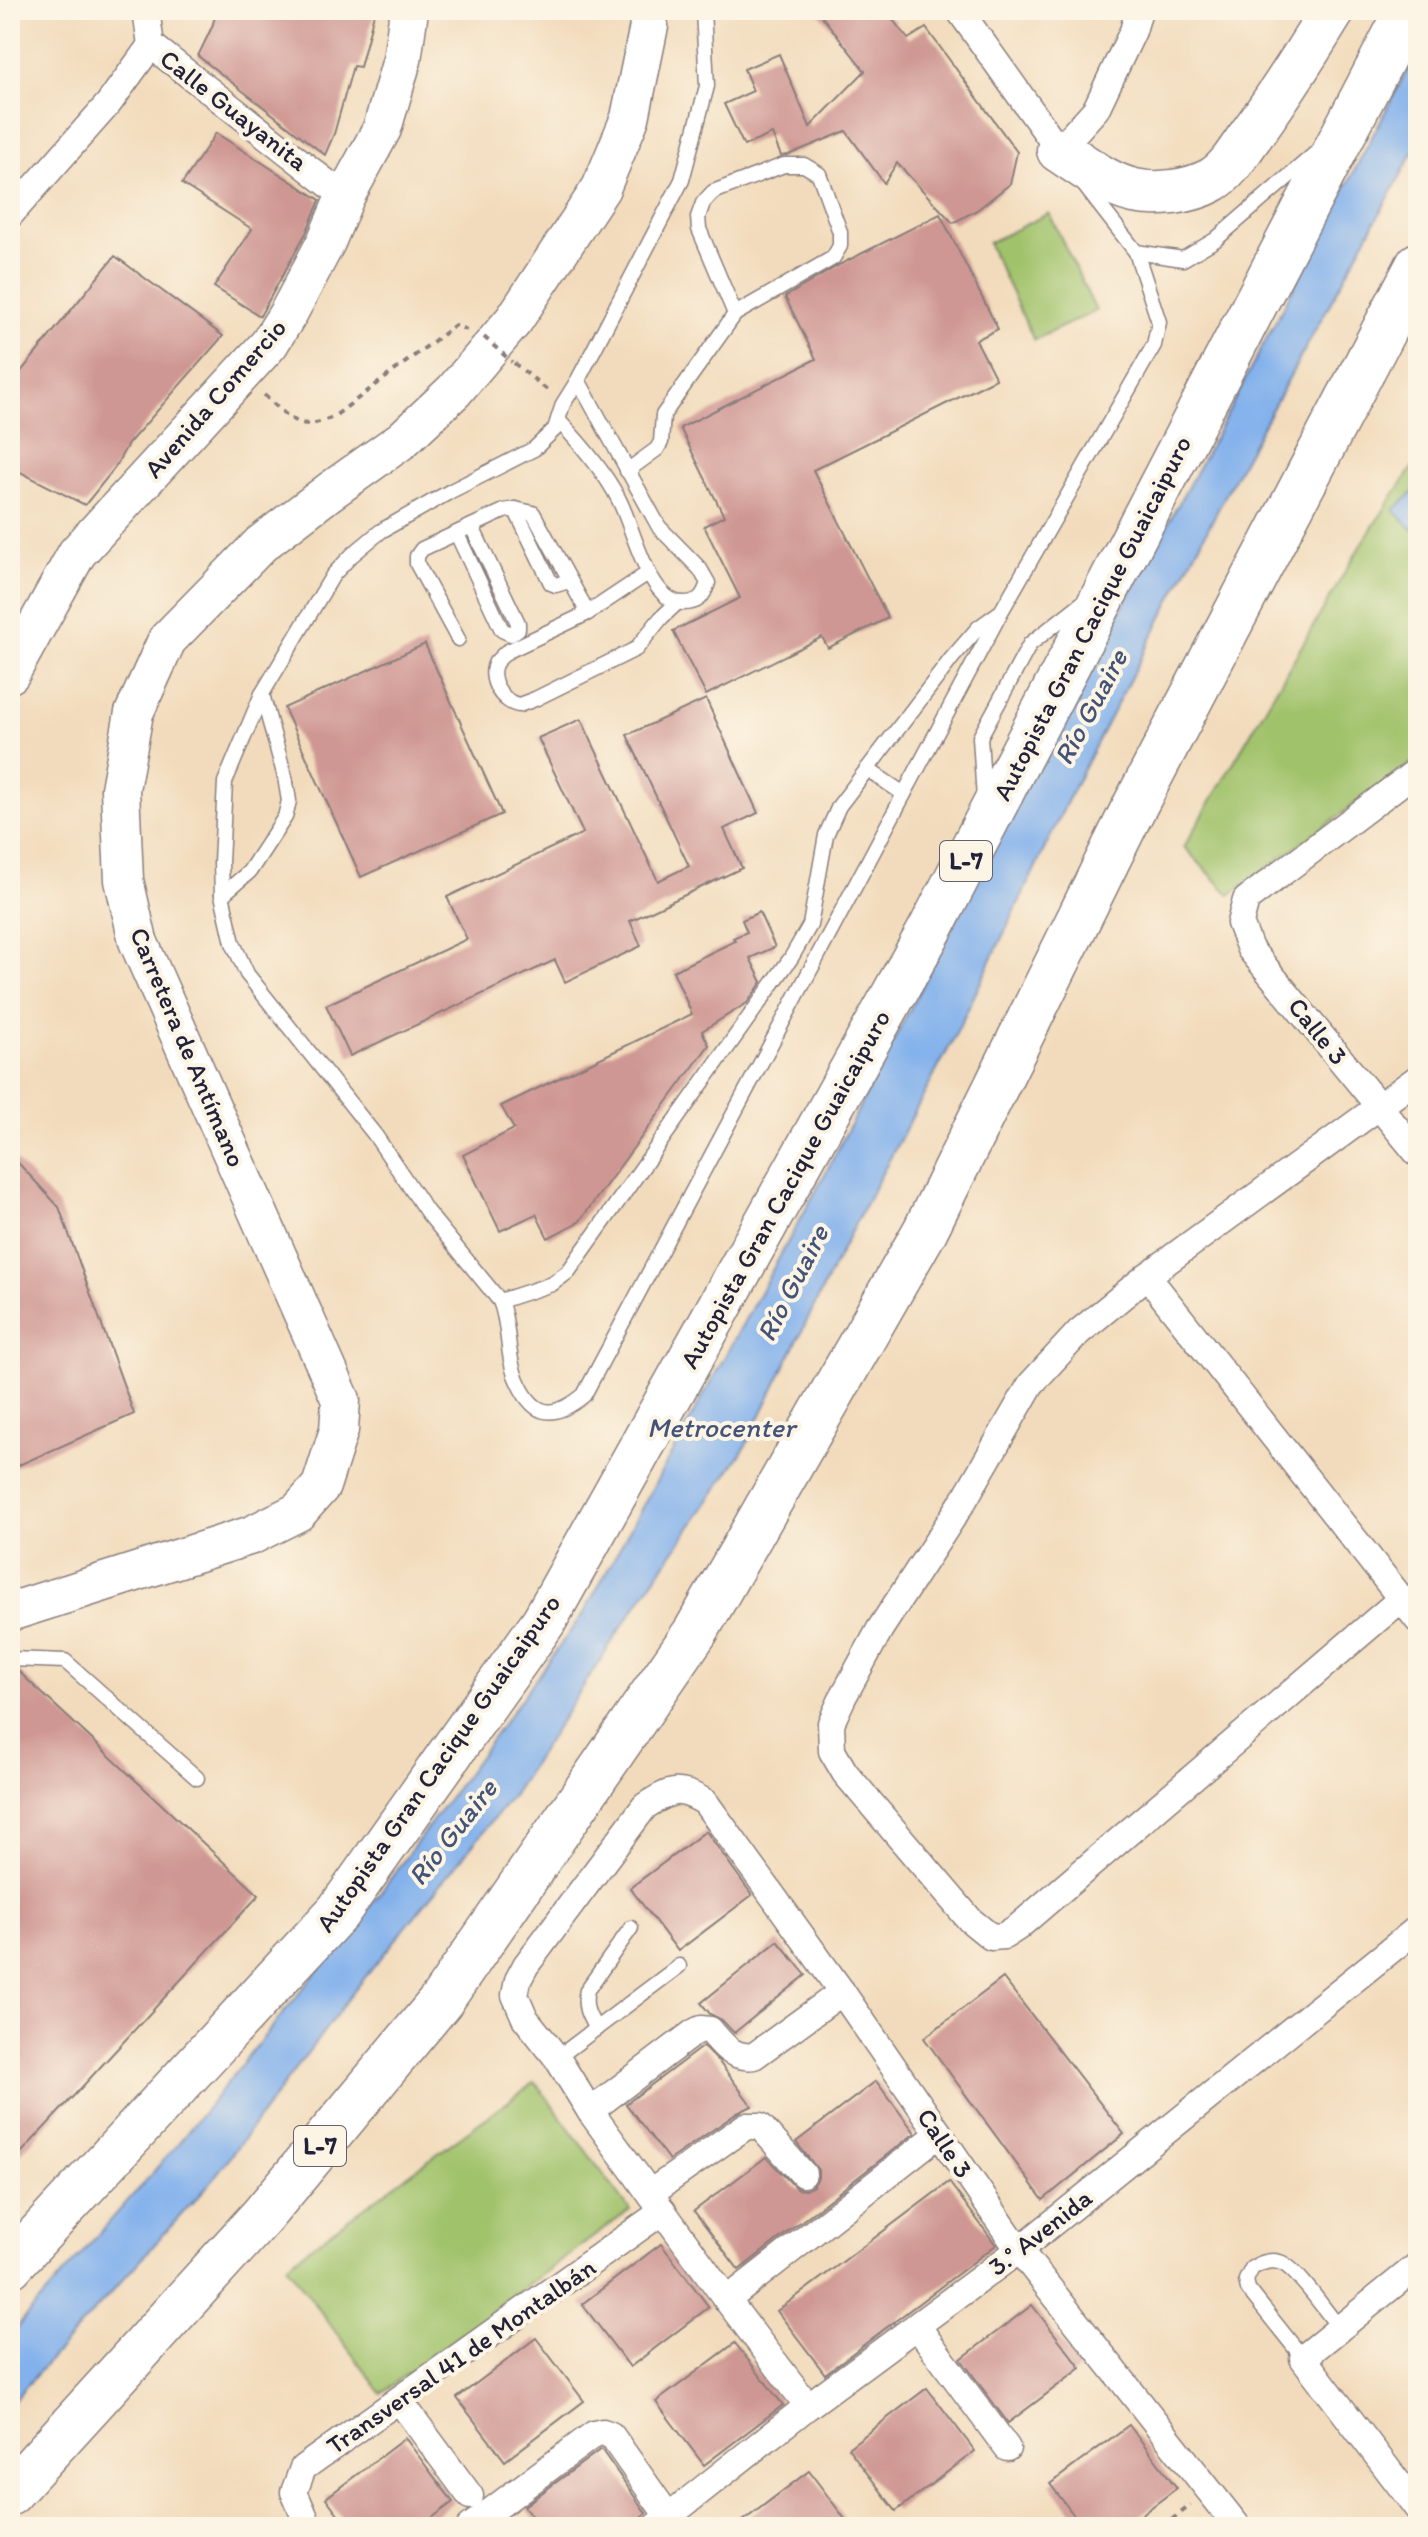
<svg xmlns="http://www.w3.org/2000/svg" width="1428" height="2537" font-family="Itim,sans-serif">
	<style>
		.green { fill: #a0c26b; stroke: #617253; stroke-width: 2 }
		.water { fill: #82b1ec; stroke: #526a94; stroke-width: 2 }
		.building { fill: #cf9793 }
		.lines { fill: none; stroke-linecap: round; stroke-linejoin: round }
		.service-casing { stroke: #8a7e7c; stroke-width: 17 }
		.minor-casing { stroke: #8a7e7c; stroke-width: 29 }
		.secondary-casing { stroke: #8a7e7c; stroke-width: 41 }
		.motorway-casing { stroke: #8a7e7c; stroke-width: 47 }
		.path { stroke: #8a7e7c; stroke-width: 4; stroke-dasharray: 6 6; stroke-linecap: butt }
		.service { stroke: #fff; stroke-width: 14 }
		.minor { stroke: #fff; stroke-width: 26 }
		.secondary { stroke: #fff; stroke-width: 38 }
		.motorway { stroke: #fff; stroke-width: 44 }
		.path-bridge { stroke: #8a7e7c; stroke-width: 4; stroke-dasharray: 6 6; stroke-linecap: butt }
		.labels { text-anchor: middle; stroke-width: 8; stroke-linejoin: round; paint-order: stroke }
		.shield { fill: #fcf5e5; stroke: #63616e; stroke-width: 2 }
		.shield-label { font-size: 24px; font-weight: bold; fill: #22223b }
		.street-label { font-size: 26px; fill: #22223b; stroke: #fcf5e5 }
		.water-label { font-size: 28px; font-style: italic; fill: #445479; stroke: #fcf5e5 }
	</style>
	<rect width="100%" height="100%" fill="#fcf5e5"/>
	<filter id="ink" filterUnits="userSpaceOnUse"><feTurbulence type="fractalNoise" baseFrequency=".0125" numOctaves="2"/><feDisplacementMap in="SourceGraphic" scale="16" xChannelSelector="R" yChannelSelector="G"/><feConvolveMatrix kernelMatrix="1 2 1 2 8 2 1 2 1" color-interpolation-filters="sRGB"/></filter>
	<filter id="wash" filterUnits="userSpaceOnUse"><feTurbulence type="fractalNoise" baseFrequency=".006" numOctaves="4" result="noise"/><feDisplacementMap in="SourceGraphic" scale="32" xChannelSelector="R" yChannelSelector="G"/><feGaussianBlur stdDeviation="1.8" result="paint"/><feColorMatrix in="noise" values="0 0 0 0 0 0 0 0 0 0 0 0 0 0 0 0 0 1.4 0 .05"/><feComposite in="paint" operator="in"/></filter>
	<g filter="url(#wash)">
		<rect width="100%" height="100%" fill="#f2dbbc"/>
		<g class="green">
			<path d="M 1049,213 L 1096,311 L 1034,340 L 988,243 Z"/>
			<path d="M 1418,459 L 1418,758 L 1230,895 L 1184,847 L 1362,543 Z"/>
			<path d="M 535,2082 L 630,2210 L 381,2393 L 286,2265 Z"/>
		</g>
		<g class="water">
			<path d="M 1418,49 L 1418,144 L 1241,465 L 1076,783 L 952,1042 L 850,1233 L 744,1449 L 621,1628 L 512,1796 L 354,1991 L 210,2183 L 10,2404 L 10,2335 L 176,2146 L 377,1897 L 585,1611 L 824,1176 L 1008,818 L 1223,422 Z"/>
			<path d="M 1418,488 L 1418,535 L 1394,510 Z"/>
		</g>
		<g id="blocks">
			<g class="building">
				<path d="M 217,10 L 375,10 L 360,67 L 353,66 L 334,134 L 325,155 L 198,56 L 212,27 Z"/>
				<path d="M 817,10 L 885,10 L 908,39 L 926,28 L 1017,152 L 1010,184 L 977,210 L 953,223 L 897,163 L 884,183 L 846,131 L 788,155 L 781,156 L 772,134 L 744,146 L 724,104 L 753,91 L 744,69 L 779,54 L 810,127 L 865,71 Z"/>
				<path d="M 216,133 L 320,200 L 306,233 L 260,316 L 214,287 L 252,229 L 182,184 Z"/>
				<path d="M 940,214 L 998,329 L 976,340 L 996,379 L 813,470 L 888,618 L 828,648 L 822,637 L 706,695 L 673,631 L 740,598 L 704,526 L 724,516 L 680,428 L 816,359 L 785,297 L 841,264 Z"/>
				<path d="M 115,256 L 223,336 L 128,444 L 114,469 L 85,505 L 10,467 L 10,385 Z"/>
				<path d="M 425,644 L 502,814 L 361,877 L 284,708 Z"/>
				<path d="M 706,699 L 758,813 L 724,829 L 742,868 L 630,921 L 641,946 L 565,982 L 555,960 L 350,1056 L 326,1005 L 467,939 L 447,897 L 583,833 L 538,738 L 581,719 L 658,881 L 689,866 L 627,735 Z"/>
				<path d="M 759,912 L 775,947 L 750,958 L 762,982 L 747,1003 L 702,1031 L 709,1045 L 579,1222 L 548,1238 L 536,1214 L 500,1231 L 463,1155 L 514,1129 L 501,1106 L 692,1014 L 673,971 L 735,941 L 733,938 L 747,932 L 742,920 Z"/>
				<path d="M 10,1154 L 59,1207 L 134,1414 L 10,1469 Z"/>
				<path d="M 10,1669 L 16,1669 L 259,1895 L 10,2165 Z"/>
				<path d="M 706,1831 L 752,1895 L 678,1951 L 630,1888 Z"/>
				<path d="M 778,1941 L 806,1975 L 734,2033 L 722,2020 L 710,2014 L 701,2003 Z"/>
				<path d="M 1003,1978 L 1124,2134 L 1043,2200 L 924,2038 Z"/>
				<path d="M 703,2046 L 719,2062 L 752,2106 L 737,2113 L 669,2160 L 626,2104 Z"/>
				<path d="M 876,2081 L 915,2133 L 739,2270 L 694,2211 L 766,2157 L 797,2189 L 806,2190 L 813,2186 L 818,2178 L 818,2170 L 796,2142 Z"/>
				<path d="M 949,2182 L 996,2245 L 825,2374 L 777,2311 Z"/>
				<path d="M 661,2244 L 709,2307 L 630,2367 L 582,2304 Z"/>
				<path d="M 1032,2305 L 1081,2368 L 1008,2423 L 961,2359 Z"/>
				<path d="M 536,2338 L 584,2401 L 505,2461 L 457,2398 Z"/>
				<path d="M 735,2343 L 783,2405 L 704,2465 L 656,2402 Z"/>
				<path d="M 927,2388 L 975,2451 L 896,2511 L 848,2448 Z"/>
				<path d="M 1129,2425 L 1177,2488 L 1125,2527 L 1083,2527 L 1050,2484 Z"/>
				<path d="M 405,2438 L 453,2502 L 420,2527 L 348,2527 L 326,2498 Z"/>
				<path d="M 601,2449 L 646,2513 L 628,2527 L 540,2527 L 524,2506 Z"/>
				<path d="M 809,2471 L 851,2527 L 735,2527 Z"/>
			</g>
		</g>
	</g>
	<g filter="url(#ink)">
		<use href="#blocks" fill-opacity="0" stroke="#8a7e7c" stroke-width="2"/>
		<g class="lines">
			<defs>
				<g id="service">
					<path d="M 703,10 L 707,86 L 682,180 L 578,380 L 563,404 L 555,429 L 534,449 L 451,491 L 381,531 L 352,555 L 333,575 L 262,694 L 225,782 L 221,862 L 222,895 L 233,943 L 247,974 L 375,1135 L 427,1212 L 500,1301 C 510,1325 506,1351 515,1375 C 531,1415 550,1423 584,1395 L 1002,610 L 1154,345 L 1159,322 L 1136,252 L 1084,185"/>
					<path d="M 1136,252 L 1183,259 L 1215,240 L 1317,152"/>
					<path d="M 558,420 C 579,442 604,471 618,498 C 633,524 647,602 683,603 C 699,603 703,597 708,583 L 700,569 L 659,527 L 578,380"/>
					<path d="M 627,471 L 657,449 L 661,442 L 663,415 L 735,314 L 833,258 L 840,246 L 840,232 L 819,174 L 804,165 L 784,165 L 713,192 L 703,203 L 698,217 L 699,229 L 735,314"/>
					<path d="M 515,509 L 551,583 L 556,585 L 569,581"/>
					<path d="M 457,534 L 502,630 L 511,634 L 518,629 L 518,623 L 472,527"/>
					<path d="M 648,573 L 588,613 L 506,652 C 504,654 498,660 496,662 C 487,678 502,703 519,705 L 535,699 L 636,649 L 661,618 L 677,603"/>
					<path d="M 458,639 L 417,564 L 417,556 L 422,549 L 504,511 L 515,509 L 533,513 L 588,613"/>
					<path d="M 867,769 L 904,794"/>
					<path d="M 984,799 L 980,737 L 1030,644 L 1086,600"/>
					<path d="M 222,895 L 249,872 L 285,817 L 289,801 L 285,777 L 262,694"/>
					<path d="M 500,1301 L 552,1284 L 568,1272 L 791,958 L 810,925 L 826,835 L 839,806 L 952,658 L 978,628 L 999,613"/>
					<path d="M 10,1659 L 65,1661 L 197,1778"/>
					<path d="M 596,2029 C 588,2015 583,2006 587,1990 L 631,1928"/>
					<path d="M 557,2058 L 679,1966"/>
					<path d="M 1303,2358 L 1248,2289 L 1246,2280 L 1252,2268 C 1262,2262 1273,2258 1284,2264 C 1300,2273 1327,2313 1340,2329"/>
				</g>
				<g id="minor">
					<path d="M 146,10 L 151,45 L 345,197"/>
					<path d="M 959,10 L 1059,150 L 1096,109 L 1133,31 L 1139,10"/>
					<path d="M 10,215 L 109,103 L 151,45"/>
					<path d="M 1418,770 L 1246,900 L 1240,923 L 1250,949 L 1418,1154"/>
					<path d="M 1147,1276 L 1418,1620"/>
					<path d="M 1401,1599 L 1018,1927 L 1004,1936 L 991,1937 L 970,1920 L 845,1773 L 832,1751 L 831,1723 L 843,1697 L 880,1629 L 964,1500 L 1031,1384 L 1079,1332 L 1147,1276 L 1418,1078"/>
					<path d="M 590,2111 L 693,2033 L 701,2029 L 710,2030 C 723,2045 732,2059 754,2056 L 842,1992"/>
					<path d="M 650,2193 L 746,2126 L 760,2126 L 803,2174"/>
					<path d="M 1418,2265 L 1303,2358 L 1418,2509"/>
					<path d="M 727,2300 L 939,2134"/>
					<path d="M 917,2326 L 1007,2448"/>
					<path d="M 400,2401 L 470,2496"/>
					<path d="M 808,2406 L 727,2300 L 590,2111 L 557,2058 L 525,2018 L 515,1995 L 518,1980 L 526,1965 L 645,1806 C 671,1790 677,1786 705,1802 L 842,1992 L 1019,2250 L 1238,2527"/>
					<path d="M 309,2527 L 294,2492 L 303,2468 L 663,2211"/>
					<path d="M 470,2527 L 594,2434 L 603,2432 L 611,2435 L 668,2516"/>
					<path d="M 655,2527 L 808,2406 L 1019,2250 L 1418,1928"/>
				</g>
				<g id="secondary">
					<path d="M 10,674 L 77,553 L 269,344 L 289,312 L 326,242 L 345,197 L 382,129 L 402,60 L 409,10"/>
					<path d="M 10,1612 L 252,1535 L 298,1512 L 321,1486 L 339,1430 L 341,1400 L 138,941 L 124,880 L 120,789 L 134,713 L 167,640 L 261,544 L 329,492 L 402,440 L 454,391 L 514,320 L 601,188 L 630,118 L 649,26 L 647,10"/>
				</g>
				<g id="motorway">
					<path d="M 1059,150 C 1082,165 1107,185 1134,191 C 1158,196 1190,192 1212,180 C 1228,171 1238,153 1248,139 C 1279,97 1306,54 1333,10"/>
					<path d="M 10,2266 L 338,1912 L 544,1621 L 931,928 L 1408,10"/>
					<path d="M 10,2493 L 262,2216 L 441,2001 L 696,1631 L 925,1231 L 1129,817 L 1418,265"/>
				</g>
			</defs>
			<use href="#service" class="service-casing"/>
			<use href="#minor" class="minor-casing"/>
			<use href="#secondary" class="secondary-casing"/>
			<use href="#motorway" class="motorway-casing"/>
			<g class="path">
				<path d="M 514,363 L 551,393"/>
				<path d="M 264,395 C 292,420 300,434 336,415 L 455,325 L 467,330"/>
				<path d="M 1162,2527 L 1191,2505"/>
			</g>
			<use href="#service" class="service"/>
			<use href="#minor" class="minor"/>
			<use href="#secondary" class="secondary"/>
			<use href="#motorway" class="motorway"/>
			<path class="path-bridge" d="M 484,337 L 512,362"/>
		</g>
	</g>
	<g class="labels">
		<g class="shield">
			<rect x="940" y="841" width="52" height="40" rx="6"/>
			<rect x="294" y="2126" width="52" height="40" rx="6"/>
		</g>
		<g class="shield-label">
			<text x="966" y="869">L-7</text>
			<text x="320" y="2154">L-7</text>
		</g>
		<g class="street-label">
			<text transform="translate(234 110) rotate(38)" y="9">Calle Guayanita</text>
			<text transform="translate(215 398) rotate(-49)" y="9">Avenida Comercio</text>
			<text transform="translate(1092 618) rotate(-63)" y="9">Autopista Gran Cacique Guaicaipuro</text>
			<text transform="translate(1318 1031) rotate(51)" y="9">Calle 3</text>
			<text transform="translate(188 1047) rotate(67)" y="9">Carretera de Antímano</text>
			<text transform="translate(785 1189) rotate(-61)" y="9">Autopista Gran Cacique Guaicaipuro</text>
			<text transform="translate(438 1763) rotate(-55)" y="9">Autopista Gran Cacique Guaicaipuro</text>
			<text transform="translate(945 2143) rotate(56)" y="9">Calle 3</text>
			<text transform="translate(1040 2232) rotate(-38)" y="9">3.° Avenida</text>
			<text transform="translate(461 2356) rotate(-35)" y="9">Transversal 41 de Montalbán</text>
		</g>
		<g class="water-label">
			<text transform="translate(1090 707) rotate(-62)" y="10">Río Guaire</text>
			<text transform="translate(792 1283) rotate(-63)" y="10">Río Guaire</text>
			<text x="721" y="1437">Metrocenter</text>
			<text transform="translate(452 1832) rotate(-52)" y="10">Río Guaire</text>
		</g>
	</g>
	<rect width="1428" height="2537" fill="none" stroke="#fcf5e5" stroke-width="40"/>
</svg>
